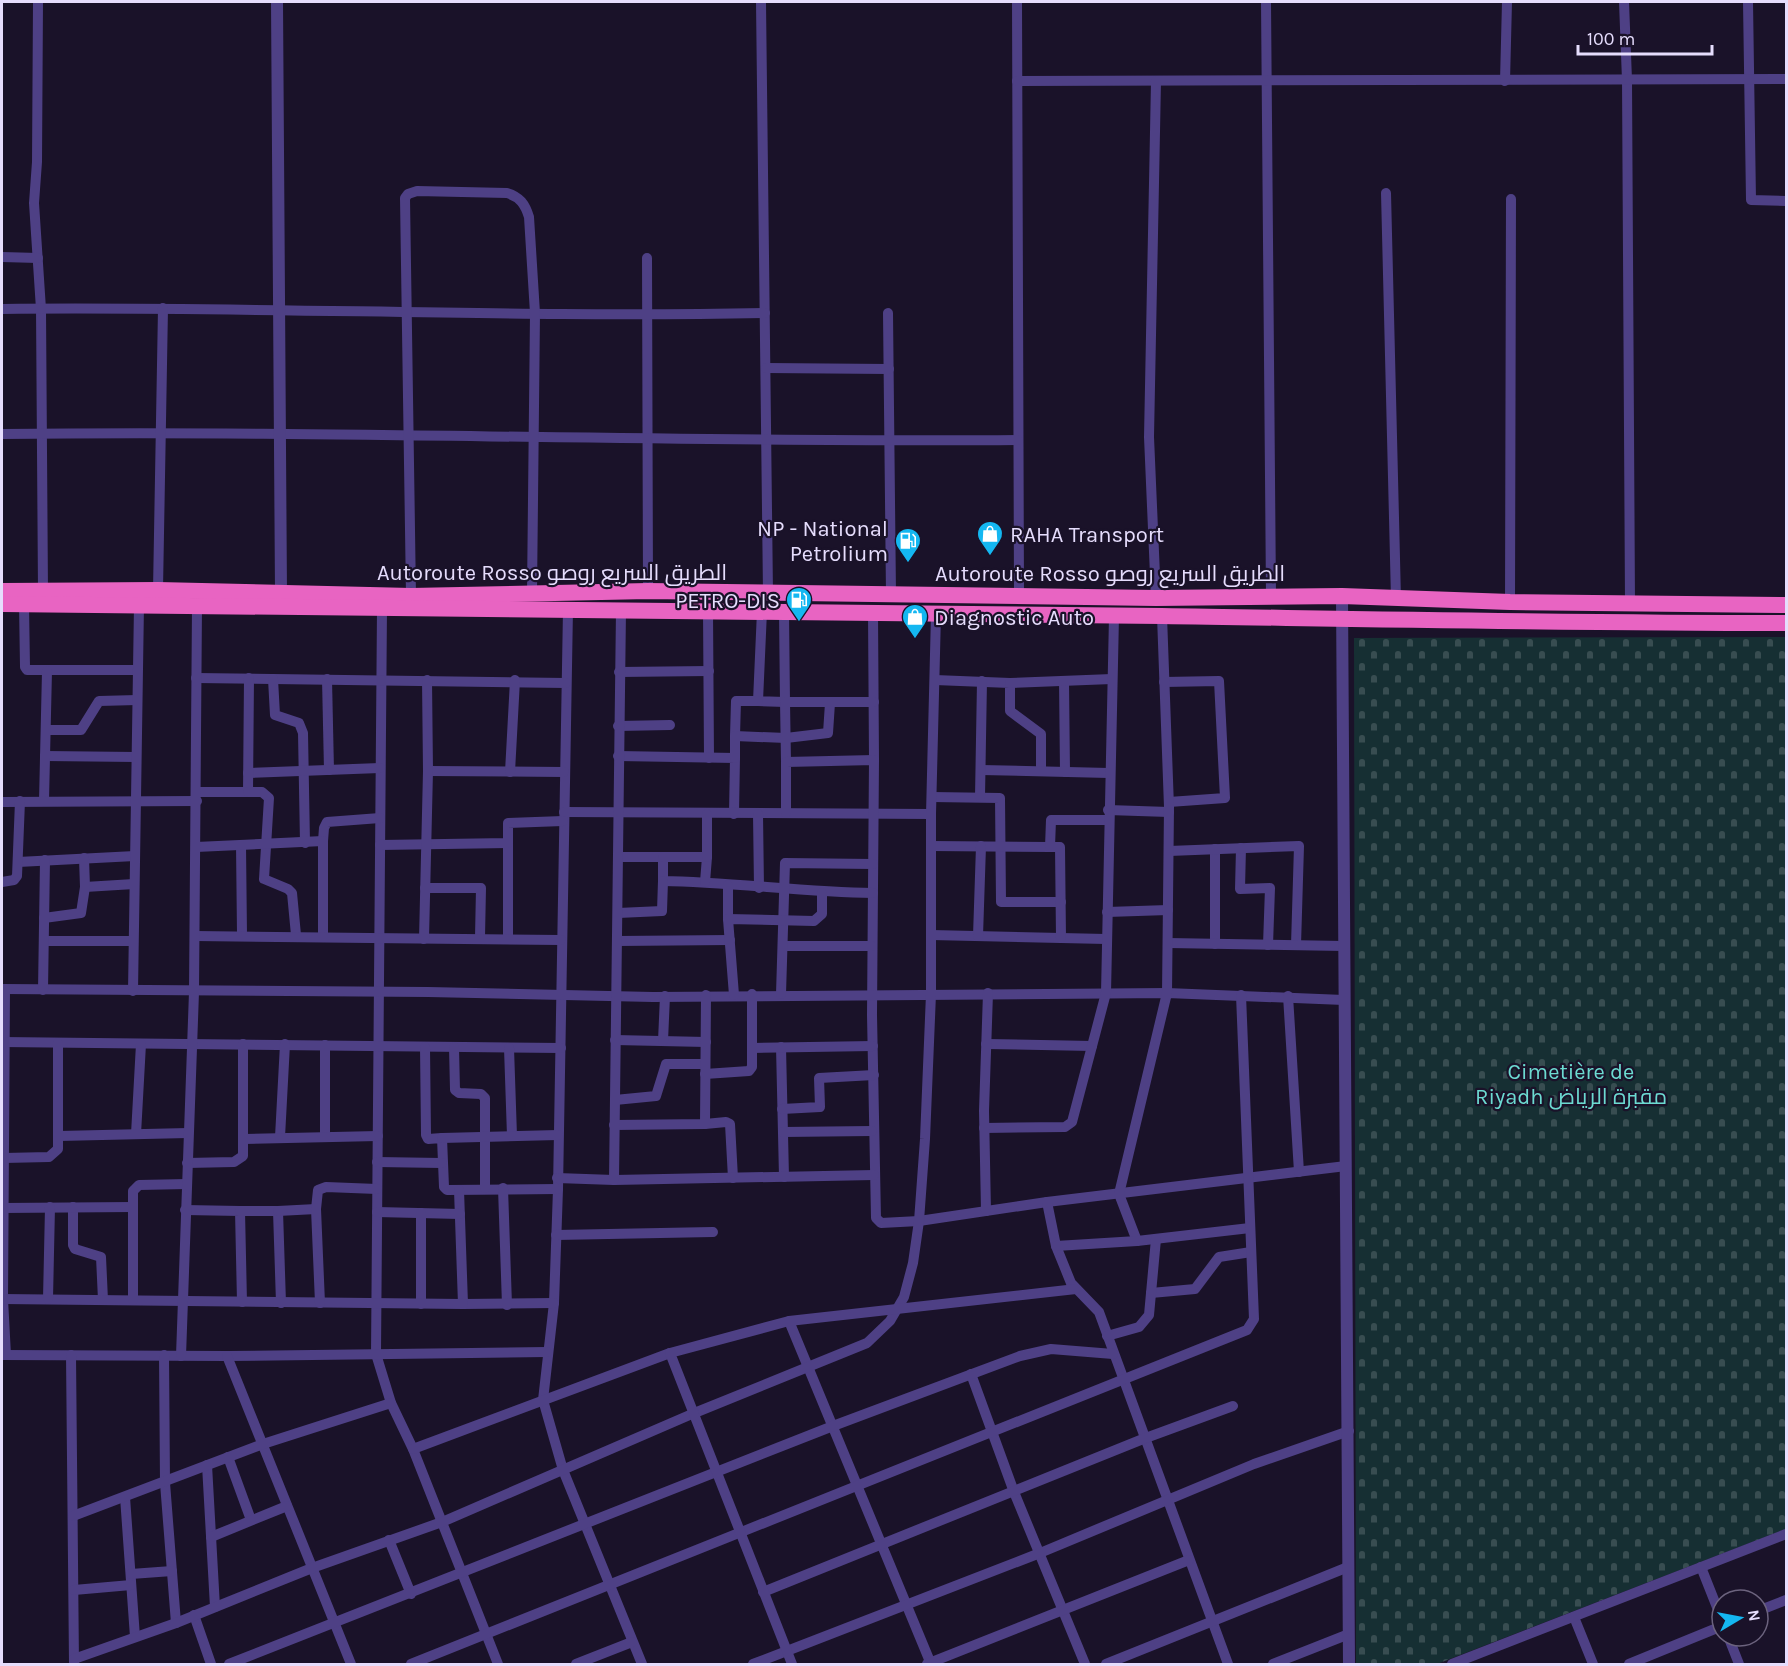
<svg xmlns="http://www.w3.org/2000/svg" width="1788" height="1666" font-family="Karla,Cairo,sans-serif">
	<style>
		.cemetery { fill: url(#cemetery-stones) }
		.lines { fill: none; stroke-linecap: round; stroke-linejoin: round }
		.minor { stroke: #4e4085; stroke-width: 10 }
		.tertiary { stroke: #4e4085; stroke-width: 12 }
		.trunk { stroke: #e864c2; stroke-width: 16 }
		.labels { text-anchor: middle; stroke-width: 4.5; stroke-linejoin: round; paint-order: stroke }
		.poi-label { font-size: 22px; fill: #e6ddfd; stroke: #1a1229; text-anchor: end }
		.street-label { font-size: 22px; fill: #e6ddfd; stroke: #1a1229 }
		.park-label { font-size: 22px; fill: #6cdad1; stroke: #1a1229 }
	</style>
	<defs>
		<pattern id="cemetery-stones" width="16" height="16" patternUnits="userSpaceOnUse" patternTransform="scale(1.5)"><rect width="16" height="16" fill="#162f33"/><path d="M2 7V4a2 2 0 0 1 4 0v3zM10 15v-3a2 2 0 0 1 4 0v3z" fill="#384d51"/></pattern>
	</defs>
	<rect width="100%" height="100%" fill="#1a1229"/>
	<path class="cemetery" d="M 1786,637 L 1786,1529 L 1437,1664 L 1356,1664 L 1354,638 Z"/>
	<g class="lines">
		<g class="minor">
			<path d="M 38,2 L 37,162 L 34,203 L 41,309 L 43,592"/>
			<path d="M 761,2 L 768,594"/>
			<path d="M 1017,2 L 1019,595"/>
			<path d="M 1266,2 L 1271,596"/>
			<path d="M 1624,2 L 1627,80 L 1630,604"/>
			<path d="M 1748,2 L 1751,200 L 1786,201"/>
			<path d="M 1017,81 L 1786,79"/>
			<path d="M 1156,81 L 1149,437 L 1156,598"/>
			<path d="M 1505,81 L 1507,2"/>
			<path d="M 1386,193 L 1396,599"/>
			<path d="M 2,257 L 38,258"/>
			<path d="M 647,258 L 648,591"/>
			<path d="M 2,309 C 256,306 510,318 765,313"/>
			<path d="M 888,313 L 891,595"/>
			<path d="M 766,368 L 889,369"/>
			<path d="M 2,434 C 340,430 679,443 1018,440"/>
			<path d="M 158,590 L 163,308"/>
			<path d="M 411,596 L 405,198 L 408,194 L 417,191 L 507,193 C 520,197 525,204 529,217 L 535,313 L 532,593"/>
			<path d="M 1510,602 L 1511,199"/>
			<path d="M 24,604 L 25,667 L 27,670 L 137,670"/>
			<path d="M 382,608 L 376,1354 L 391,1403 L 413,1449 L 498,1664"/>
			<path d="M 568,609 L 558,1189 L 554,1303 L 543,1400 L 563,1470 L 642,1664"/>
			<path d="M 708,611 L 709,758"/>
			<path d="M 762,611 L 758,701 L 785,702 L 784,612"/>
			<path d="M 873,613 L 874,760"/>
			<path d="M 619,672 L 709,671"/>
			<path d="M 196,678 L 566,683"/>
			<path d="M 273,679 L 275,715 L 299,723 L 303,733 L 305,843"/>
			<path d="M 327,679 L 329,770"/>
			<path d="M 935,680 L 1010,683 L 1010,711 L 1041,734 L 1041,771"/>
			<path d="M 1064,681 L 1065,772"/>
			<path d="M 1164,682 L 1219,681 L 1225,798 L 1169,802"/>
			<path d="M 1010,683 L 1112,679"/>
			<path d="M 618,726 L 670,725"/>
			<path d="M 46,730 L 81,730 L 99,701 L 137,700"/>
			<path d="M 735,736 L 736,701 L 758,701"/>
			<path d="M 45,756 L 136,757"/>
			<path d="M 618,756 L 735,758 L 734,814"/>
			<path d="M 735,758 L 735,736 L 786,738 L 828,733 L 830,703"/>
			<path d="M 786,762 L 785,702 L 874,702"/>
			<path d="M 981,770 L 1109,773"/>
			<path d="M 428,771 L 564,772"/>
			<path d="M 510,772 L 515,680"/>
			<path d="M 248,773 L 380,768"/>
			<path d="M 197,792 L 248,792 L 249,678"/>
			<path d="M 248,792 L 262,792 L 269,798 L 264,879 L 288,889 L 292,893 L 296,935"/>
			<path d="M 932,797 L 1000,798 L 1001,902 L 1061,902"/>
			<path d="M 980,797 L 982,681"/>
			<path d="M 44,801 L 47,671"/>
			<path d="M 2,802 L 197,801"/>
			<path d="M 1108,810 L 1169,812"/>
			<path d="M 564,812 L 931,814"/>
			<path d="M 786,813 L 786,762 L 874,760 L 872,1015 L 876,1218 L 881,1223 L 919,1221 L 1047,1202 L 1346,1166"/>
			<path d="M 758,814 L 759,888"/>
			<path d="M 323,841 L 324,828 L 327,822 L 380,818"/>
			<path d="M 508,843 L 508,938"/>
			<path d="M 241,845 L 242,935"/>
			<path d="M 380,845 L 508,843 L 508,823 L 563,821"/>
			<path d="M 931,846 L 1050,847"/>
			<path d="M 196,847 L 323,841 L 323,936"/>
			<path d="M 1241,848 L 1240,889 L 1270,888 L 1268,945"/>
			<path d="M 1215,849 L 1215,944"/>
			<path d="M 1169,851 L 1299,846 L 1296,945"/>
			<path d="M 619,857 L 663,857 L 663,881 C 733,882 802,892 873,893"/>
			<path d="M 663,857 L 707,857 L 705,882"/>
			<path d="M 707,857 L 707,814"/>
			<path d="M 18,862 L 135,856"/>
			<path d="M 2,882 L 14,880 L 17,876 L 20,801"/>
			<path d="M 728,885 L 728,919"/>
			<path d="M 85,887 L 134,884"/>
			<path d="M 425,888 L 481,888 L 480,937"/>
			<path d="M 1107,912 L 1168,910"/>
			<path d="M 618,913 L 662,911 L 663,881"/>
			<path d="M 44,918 L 81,913 L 85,887 L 84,858"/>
			<path d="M 931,935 L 1106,939"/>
			<path d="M 195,936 L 561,940"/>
			<path d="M 978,936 L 981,846"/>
			<path d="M 1061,938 L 1060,847 L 1050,847 L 1051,820 L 1108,820"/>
			<path d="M 424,939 L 428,771 L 427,680"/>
			<path d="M 44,941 L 133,941"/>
			<path d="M 617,941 L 730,940"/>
			<path d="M 1168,943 L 1344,946"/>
			<path d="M 783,946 L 872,946"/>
			<path d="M 2,989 L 428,992 L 653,997 L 1167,993 L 1344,1000"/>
			<path d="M 5,989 L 3,1299 L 6,1355"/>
			<path d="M 43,990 L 45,860"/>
			<path d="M 133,991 L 139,605"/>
			<path d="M 781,994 L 785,863 L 873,864"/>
			<path d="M 734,995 L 728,919 L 814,921 L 822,914 L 822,893"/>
			<path d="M 1288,996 L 1299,1172"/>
			<path d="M 615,1040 L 706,1042"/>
			<path d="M 663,1041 L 665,996"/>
			<path d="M 2,1042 L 561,1048"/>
			<path d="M 986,1044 L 1092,1046"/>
			<path d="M 325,1045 L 325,1137"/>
			<path d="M 425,1047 L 426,1135 L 428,1139 L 442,1138 L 444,1187 L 447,1190 L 558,1189"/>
			<path d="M 454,1047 L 455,1090 L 459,1093 L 481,1094 L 485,1098 L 485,1188"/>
			<path d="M 781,1047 L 784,1177"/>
			<path d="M 509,1048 L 512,1136"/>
			<path d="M 752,1048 L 873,1046"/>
			<path d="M 705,1074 L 749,1071 L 752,1067 L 752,994"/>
			<path d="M 615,1100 L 656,1096 L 666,1064 L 705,1064"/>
			<path d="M 782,1109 L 820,1107 L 819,1078 L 874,1075"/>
			<path d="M 705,1124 L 726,1122 L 730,1124 L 733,1178"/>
			<path d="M 614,1125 L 705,1124 L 706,995"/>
			<path d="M 984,1128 L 1065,1127 L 1072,1122 L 1106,993 L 1114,616"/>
			<path d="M 783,1132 L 872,1131"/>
			<path d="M 136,1134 L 141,1044"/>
			<path d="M 59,1136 L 188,1133"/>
			<path d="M 280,1137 L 285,1044"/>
			<path d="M 442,1138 L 558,1135"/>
			<path d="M 244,1139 L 378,1136"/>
			<path d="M 4,1158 L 49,1157 L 58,1149 L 58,1043"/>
			<path d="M 377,1162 L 442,1163"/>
			<path d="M 187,1163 L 234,1162 L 243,1156 L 243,1044"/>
			<path d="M 557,1178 L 614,1180 L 874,1175"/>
			<path d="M 614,1180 L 621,610"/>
			<path d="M 503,1188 L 507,1305"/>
			<path d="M 459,1190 L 463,1304 L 554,1303"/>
			<path d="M 1047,1202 L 1056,1246 L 1071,1283 L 1099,1312 L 1228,1664"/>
			<path d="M 73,1207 L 73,1245 L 75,1249 L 101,1257 L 103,1300"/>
			<path d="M 3,1208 L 133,1207"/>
			<path d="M 185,1210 L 240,1211 L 242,1302"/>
			<path d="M 240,1211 L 278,1211 L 281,1303"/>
			<path d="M 278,1211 L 316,1209"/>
			<path d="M 986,1211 L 984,1111 L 988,993"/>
			<path d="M 377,1212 L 460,1214"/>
			<path d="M 421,1213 L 421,1304"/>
			<path d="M 556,1235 L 713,1232"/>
			<path d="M 1137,1241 L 1119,1194 L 1167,993 L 1169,807 L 1162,616"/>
			<path d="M 1056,1246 L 1137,1241 L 1250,1228"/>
			<path d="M 1151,1293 L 1195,1289 L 1219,1257 L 1251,1252"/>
			<path d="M 2,1299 L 463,1304"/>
			<path d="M 48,1299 L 50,1207"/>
			<path d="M 133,1300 L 133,1191 L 139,1185 L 187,1184"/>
			<path d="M 320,1303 L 316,1209 L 318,1190 L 326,1187 L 377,1189"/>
			<path d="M 789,1321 L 931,1664"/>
			<path d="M 1107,1336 L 1139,1327 L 1149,1315 L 1156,1239"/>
			<path d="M 2,1355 L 227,1356 L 547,1352"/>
			<path d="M 71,1355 L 74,1664"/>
			<path d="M 164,1355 L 165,1483 L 176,1623"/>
			<path d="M 181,1356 L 194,992 L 197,606"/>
			<path d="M 227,1356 L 351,1664"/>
			<path d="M 971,1374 L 1014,1492 L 1085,1664"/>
			<path d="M 413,1449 L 670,1353"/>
			<path d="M 228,1457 L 251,1520"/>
			<path d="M 207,1465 L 215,1607"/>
			<path d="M 125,1497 L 135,1637"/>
			<path d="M 73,1516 L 263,1444 L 391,1403"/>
			<path d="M 211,1537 L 287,1506"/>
			<path d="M 389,1540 L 411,1594"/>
			<path d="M 1701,1567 L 1722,1620"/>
			<path d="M 131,1574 L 172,1571"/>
			<path d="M 74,1590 L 131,1585"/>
			<path d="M 763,1592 L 1143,1439 L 1233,1406"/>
			<path d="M 1758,1611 L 1786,1600"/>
			<path d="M 194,1615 L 211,1664"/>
			<path d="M 1574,1617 L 1593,1664"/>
			<path d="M 1728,1636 L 1739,1664"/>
			<path d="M 74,1659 L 176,1623 L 312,1568 L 442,1522 L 692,1414 L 867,1343 L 890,1321 L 904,1297 L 913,1263 L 919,1221 L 925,1139 L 931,994 L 931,814 L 936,614"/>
			<path d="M 229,1664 L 833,1426 L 1020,1356 L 1051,1349 L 1113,1354"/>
			<path d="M 411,1664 L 1247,1330 L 1254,1319 L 1241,995"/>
			<path d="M 576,1664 L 632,1642"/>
			<path d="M 753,1664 L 1040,1553 L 1254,1464 L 1349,1431"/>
			<path d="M 792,1664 L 670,1353 L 789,1321 L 1076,1289"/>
			<path d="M 927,1664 L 1189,1560"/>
			<path d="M 1106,1664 L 1348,1567"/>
			<path d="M 1273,1664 L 1349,1634"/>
			<path d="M 1452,1664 L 1786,1534"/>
			<path d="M 1629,1664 L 1722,1626"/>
		</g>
		<g class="tertiary">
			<path d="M 277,2 L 281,594"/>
			<path d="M 1342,596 L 1349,1664"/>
		</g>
		<g class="trunk">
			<path d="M 2,591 L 158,590 L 411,596 L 648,591 L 1156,598 L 1342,596 L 1510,602 L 1786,605"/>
			<path d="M 2,604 L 1162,616 C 1370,619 1578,623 1786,623"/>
		</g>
	</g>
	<defs>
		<symbol id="shop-pin" viewBox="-11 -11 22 30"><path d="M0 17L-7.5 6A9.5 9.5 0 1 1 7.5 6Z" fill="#14b7f1" stroke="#1a1229"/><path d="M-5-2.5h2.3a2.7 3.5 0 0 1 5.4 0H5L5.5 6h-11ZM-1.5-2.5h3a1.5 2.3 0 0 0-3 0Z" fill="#fff"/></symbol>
		<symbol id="fuel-pin" viewBox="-11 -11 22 30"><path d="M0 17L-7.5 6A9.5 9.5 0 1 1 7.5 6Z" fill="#14b7f1" stroke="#1a1229"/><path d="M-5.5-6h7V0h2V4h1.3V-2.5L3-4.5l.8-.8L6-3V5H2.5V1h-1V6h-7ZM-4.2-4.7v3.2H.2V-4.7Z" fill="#fff"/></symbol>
	</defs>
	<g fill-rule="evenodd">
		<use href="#shop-pin" x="975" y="519" width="30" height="40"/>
		<use href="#fuel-pin" x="893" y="526" width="30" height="40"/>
		<use href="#fuel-pin" x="784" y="585" width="30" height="40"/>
		<use href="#shop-pin" x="900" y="602" width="30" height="40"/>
	</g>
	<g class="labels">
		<g class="poi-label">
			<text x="888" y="536">NP - National<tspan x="888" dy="25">Petrolium</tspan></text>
			<text x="1010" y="542" text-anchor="start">RAHA Transport</text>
			<text x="780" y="608">PETRO-DIS</text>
			<text x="934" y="625" text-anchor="start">Diagnostic Auto</text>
		</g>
		<g class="street-label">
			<text x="552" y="580">Autoroute Rosso الطريق السريع روصو</text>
			<text x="1110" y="581">Autoroute Rosso الطريق السريع روصو</text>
		</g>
		<g class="park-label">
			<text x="1571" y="1079">Cimetière de<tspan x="1571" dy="25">Riyadh مقبرة الرياض</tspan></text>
		</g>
	</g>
	<rect width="1788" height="1666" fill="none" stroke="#e6ddfd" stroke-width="6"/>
	<g transform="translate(1740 1618) rotate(80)"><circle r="28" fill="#1a1229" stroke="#6c637e" stroke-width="1.5"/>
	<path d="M0-4.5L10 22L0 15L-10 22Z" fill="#14b7f1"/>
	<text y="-9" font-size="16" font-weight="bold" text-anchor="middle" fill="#e6ddfd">N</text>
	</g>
	<path d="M1578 45v9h134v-9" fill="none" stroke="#e6ddfd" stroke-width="3"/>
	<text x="1587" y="45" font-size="18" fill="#e6ddfd" stroke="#1a1229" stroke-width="4.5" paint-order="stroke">100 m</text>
</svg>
